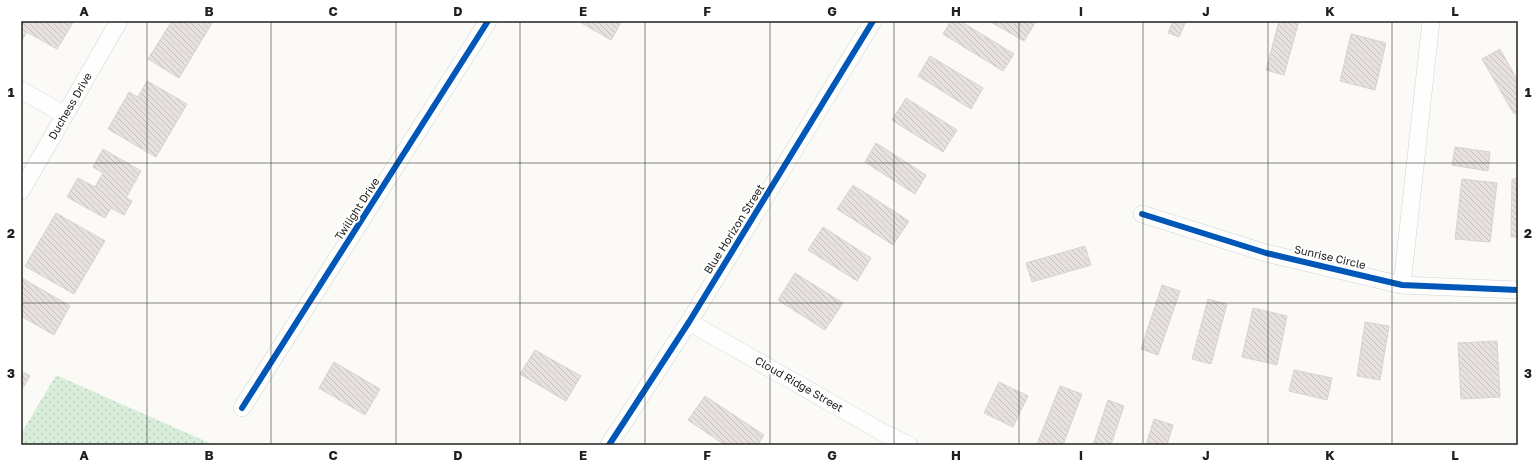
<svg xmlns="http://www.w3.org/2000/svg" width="1539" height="466" font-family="'Golos Text',sans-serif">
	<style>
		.grass { fill: url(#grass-dots) }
		.building { fill: url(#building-back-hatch); stroke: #d5d4d2 }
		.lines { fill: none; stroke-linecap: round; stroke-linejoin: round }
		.street-casing { stroke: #d2d2cf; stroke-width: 18 }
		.street { stroke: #fefefe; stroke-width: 17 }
		.cycleway-casing { stroke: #fff; stroke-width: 8 }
		.cycleway { stroke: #0057b8; stroke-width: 6 }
		.grid { fill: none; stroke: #20201e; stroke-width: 1; stroke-opacity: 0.55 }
		.labels { text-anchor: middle; stroke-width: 4; stroke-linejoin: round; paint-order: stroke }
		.street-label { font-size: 11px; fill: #20201e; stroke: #fff }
		.neatline { fill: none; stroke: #20201e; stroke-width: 1.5 }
		.grid-label { font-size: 13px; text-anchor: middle; font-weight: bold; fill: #20201e }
	</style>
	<defs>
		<pattern id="grass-dots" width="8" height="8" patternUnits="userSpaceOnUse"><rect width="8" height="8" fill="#d9eddb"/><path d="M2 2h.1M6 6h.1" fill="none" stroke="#bacbbc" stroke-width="1.8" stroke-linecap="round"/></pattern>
		<pattern id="building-back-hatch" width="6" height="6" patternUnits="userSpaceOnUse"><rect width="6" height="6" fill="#e7e1e0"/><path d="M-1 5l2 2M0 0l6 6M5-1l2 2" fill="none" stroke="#c6c1c0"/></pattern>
	</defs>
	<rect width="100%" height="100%" fill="#fbfaf7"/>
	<path class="grass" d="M 56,375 L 214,445 L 21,445 L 21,434 Z"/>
	<g class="building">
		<path d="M 21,21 L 74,21 L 57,49 L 27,32 L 21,42 Z"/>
		<path d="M 172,21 L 208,21 L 212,23 L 179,78 L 148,59 Z"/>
		<path d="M 578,21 L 622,21 L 611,40 Z"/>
		<path d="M 951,21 L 960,21 L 1014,54 L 1003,71 L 943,34 Z"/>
		<path d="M 989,21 L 1036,21 L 1024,41 Z"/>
		<path d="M 1173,21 L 1186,21 L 1179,37 L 1168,33 Z"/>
		<path d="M 1279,21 L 1299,21 L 1284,75 L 1266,70 Z"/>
		<path d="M 1351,34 L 1386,43 L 1375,90 L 1340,81 Z"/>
		<path d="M 1500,49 L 1518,81 L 1518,112 L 1514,114 L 1482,59 Z"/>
		<path d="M 930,56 L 983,88 L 971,109 L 918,76 Z"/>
		<path d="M 147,81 L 187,104 L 156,157 L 108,129 L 129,92 L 138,97 Z"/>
		<path d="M 906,98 L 957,130 L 943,152 L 892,120 Z"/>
		<path d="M 876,143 L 926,175 L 915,194 L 865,162 Z"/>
		<path d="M 1455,147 L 1490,152 L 1488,171 L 1452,165 Z"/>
		<path d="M 103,149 L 141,171 L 126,198 L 132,201 L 124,215 L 111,208 L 105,218 L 67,197 L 78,178 L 95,187 L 103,173 L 93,167 Z"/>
		<path d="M 1462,179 L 1497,183 L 1490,242 L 1455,239 Z"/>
		<path d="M 1512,179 L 1518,179 L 1518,237 L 1511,237 Z"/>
		<path d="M 853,185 L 909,221 L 893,245 L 837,209 Z"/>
		<path d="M 56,213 L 105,241 L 74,294 L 25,266 Z"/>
		<path d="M 823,227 L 871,258 L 857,281 L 808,250 Z"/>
		<path d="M 1085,246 L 1091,265 L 1032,282 L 1026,263 Z"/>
		<path d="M 795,273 L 843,303 L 825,330 L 778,300 Z"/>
		<path d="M 22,278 L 70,306 L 54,335 L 21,316 Z"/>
		<path d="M 1162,285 L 1180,291 L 1158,355 L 1141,349 Z"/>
		<path d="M 1208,299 L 1227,304 L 1211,364 L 1192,359 Z"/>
		<path d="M 1253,308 L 1287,316 L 1277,365 L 1242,357 Z"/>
		<path d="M 1365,322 L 1389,326 L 1380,380 L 1357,376 Z"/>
		<path d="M 1497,341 L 1500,397 L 1461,399 L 1458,343 Z"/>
		<path d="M 535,350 L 581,376 L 566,401 L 520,374 Z"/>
		<path d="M 334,362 L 380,389 L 365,415 L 319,388 Z"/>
		<path d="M 1294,370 L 1332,378 L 1327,400 L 1289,391 Z"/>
		<path d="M 21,371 L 30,376 L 21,391 Z"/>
		<path d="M 999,382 L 1028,396 L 1013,427 L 984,413 Z"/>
		<path d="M 1060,386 L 1082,394 L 1063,445 L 1039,445 L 1037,444 Z"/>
		<path d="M 705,396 L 764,435 L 758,445 L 725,445 L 688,420 Z"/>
		<path d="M 1108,400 L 1124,406 L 1111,445 L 1093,445 Z"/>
		<path d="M 1154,419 L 1173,425 L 1167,445 L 1146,445 Z"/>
	</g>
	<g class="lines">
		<defs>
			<g id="street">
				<path d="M 21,90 L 65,115"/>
				<path d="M 21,191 L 119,21"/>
				<path d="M 1142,214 L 1266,253 L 1402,285 L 1518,290"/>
				<path d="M 1402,285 L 1431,21"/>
				<path d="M 689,322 L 882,432 L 909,445"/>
				<path d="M 242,408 L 488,21"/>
				<path d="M 609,445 L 689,322 L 873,21"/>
			</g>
		</defs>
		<use href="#street" class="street-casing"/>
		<use href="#street" class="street"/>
		<defs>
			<g id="cycleway">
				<path d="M 1142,214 L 1266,253 L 1402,285 L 1518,290"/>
				<path d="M 242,408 L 488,21"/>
				<path d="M 609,445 L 689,322 L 873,21"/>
			</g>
		</defs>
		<use href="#cycleway" class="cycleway-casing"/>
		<use href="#cycleway" class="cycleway"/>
	</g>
	<path class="grid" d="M 147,21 L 147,445M 271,21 L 271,445M 396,21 L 396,445M 520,21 L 520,445M 645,21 L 645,445M 770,21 L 770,445M 894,21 L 894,445M 1019,21 L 1019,445M 1143,21 L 1143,445M 1268,21 L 1268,445M 1392,21 L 1392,445M 21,163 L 1518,163M 21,303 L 1518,303"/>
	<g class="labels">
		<g class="street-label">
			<text transform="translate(70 106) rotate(-60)" y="4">Duchess Drive</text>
			<text transform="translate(357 209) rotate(-57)" y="4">Twilight Drive</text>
			<text transform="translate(734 229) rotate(-58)" y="4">Blue Horizon Street</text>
			<text transform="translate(1330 257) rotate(13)" y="4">Sunrise Circle</text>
			<text transform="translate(799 384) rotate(30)" y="4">Cloud Ridge Street</text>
		</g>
	</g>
	<rect width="1539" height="466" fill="none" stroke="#ffffff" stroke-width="44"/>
	<rect x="22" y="22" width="1495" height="422" class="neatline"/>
	<g class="grid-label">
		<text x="84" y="16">A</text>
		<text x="209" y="16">B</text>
		<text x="333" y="16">C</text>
		<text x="458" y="16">D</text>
		<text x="583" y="16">E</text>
		<text x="707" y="16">F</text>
		<text x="832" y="16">G</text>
		<text x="956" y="16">H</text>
		<text x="1081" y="16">I</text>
		<text x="1206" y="16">J</text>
		<text x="1330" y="16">K</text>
		<text x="1455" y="16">L</text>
		<text x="11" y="97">1</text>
		<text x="1528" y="97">1</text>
		<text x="11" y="238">2</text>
		<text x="1528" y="238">2</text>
		<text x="11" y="378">3</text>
		<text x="1528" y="378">3</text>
		<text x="84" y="460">A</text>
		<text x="209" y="460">B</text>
		<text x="333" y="460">C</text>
		<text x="458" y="460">D</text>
		<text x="583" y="460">E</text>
		<text x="707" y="460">F</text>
		<text x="832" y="460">G</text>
		<text x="956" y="460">H</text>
		<text x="1081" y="460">I</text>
		<text x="1206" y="460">J</text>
		<text x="1330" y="460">K</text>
		<text x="1455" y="460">L</text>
	</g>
</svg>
